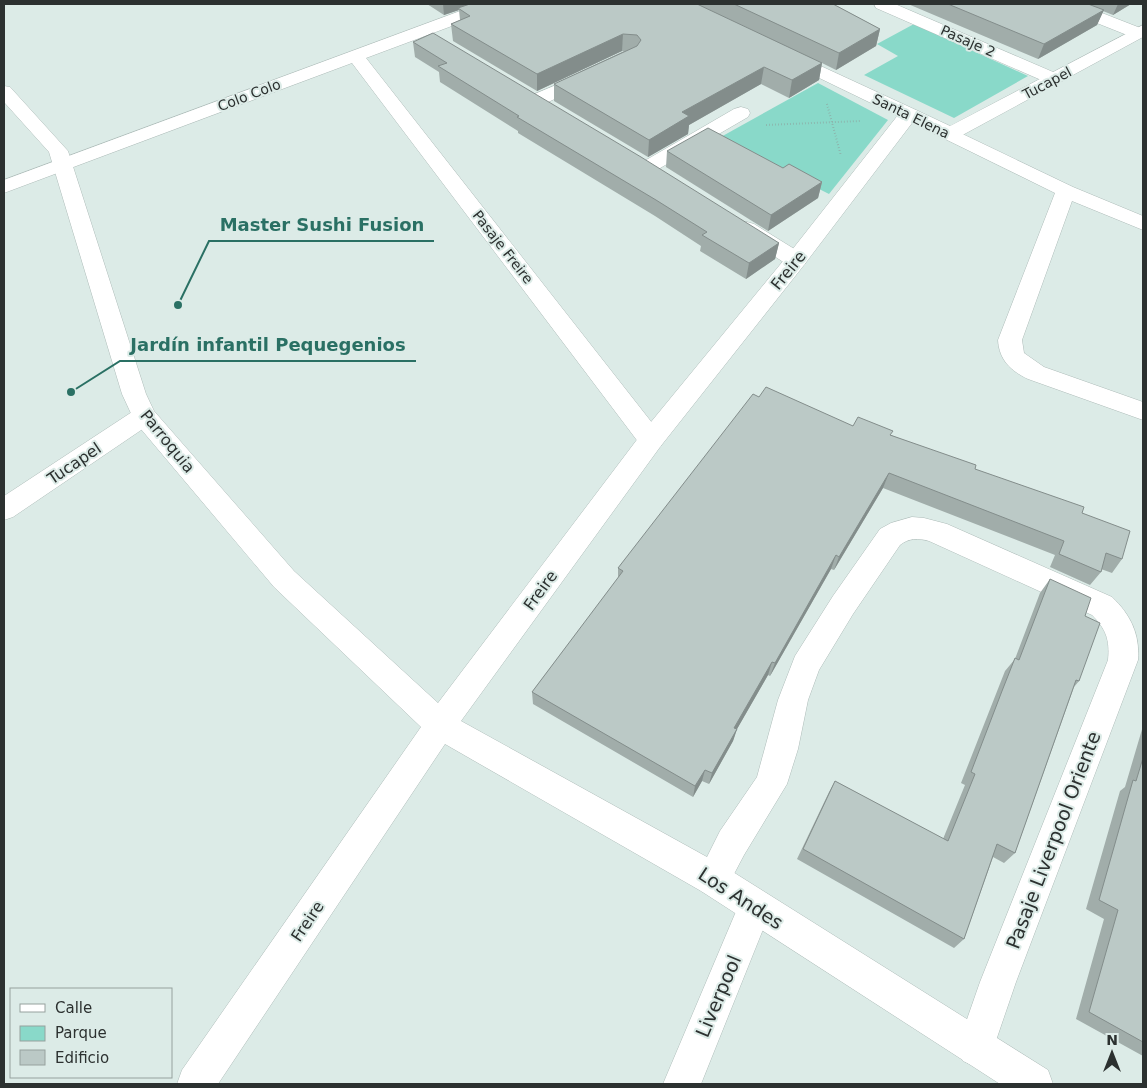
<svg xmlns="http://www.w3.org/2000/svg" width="1147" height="1088" font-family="'DejaVu Sans',sans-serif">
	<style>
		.green { fill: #89d9c9 }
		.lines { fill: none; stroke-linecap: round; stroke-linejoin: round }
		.street-casing { stroke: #aebcb9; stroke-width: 1 }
		.secondary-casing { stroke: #aebcb9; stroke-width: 1 }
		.path { stroke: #8e9996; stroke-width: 2; stroke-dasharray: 0.5 2.5; stroke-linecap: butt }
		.street { fill: #fff; fill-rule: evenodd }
		.secondary { fill: #fff; fill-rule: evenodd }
		.wall { fill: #a1adaa }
		.shaded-wall { fill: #838d8b }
		.building { fill: #bbc9c6; stroke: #838d8b }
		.labels { text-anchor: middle; stroke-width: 4; stroke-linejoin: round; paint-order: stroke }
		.far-street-label { font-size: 14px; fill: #2c3130; stroke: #dcebe7 }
		.street-label { font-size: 16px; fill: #2c3130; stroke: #dcebe7 }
		.near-street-label { font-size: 19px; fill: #2c3130; stroke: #dcebe7 }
		.leader { fill: none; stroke: #2a7064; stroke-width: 2 }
		.callout-dot { fill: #2a7064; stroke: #dcebe7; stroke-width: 2 }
		.callout-label { font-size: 18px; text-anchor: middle; font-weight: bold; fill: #2a7064; stroke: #dcebe7; stroke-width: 4; stroke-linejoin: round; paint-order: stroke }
	</style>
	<rect width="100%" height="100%" fill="#dcebe7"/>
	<g class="green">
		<path d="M 914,24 L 1028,76 L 954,118 L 864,75 L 898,56 L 877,44 Z"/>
		<path d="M 818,83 L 888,120 L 829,194 L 719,138 Z"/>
	</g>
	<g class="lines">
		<defs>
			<g id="street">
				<path d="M 479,4 L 502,4 L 500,8 L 366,58 L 660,433 L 664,440 L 660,447 L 651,449 L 642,447 L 352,63 L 4,193 L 4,180 Z"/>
				<path d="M 874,4 L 895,4 L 1060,75 L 1063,79 L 1060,83 L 1048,83 L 876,8 Z"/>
				<path d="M 1057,4 L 1079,4 L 1143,29 L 1143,37 L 1132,37 L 1059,8 Z"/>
				<path d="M 786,50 L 916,110 L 918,114 L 916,118 L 902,118 L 780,59 L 777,55 L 780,51 Z"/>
				<path d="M 587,72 L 593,73 L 596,77 L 593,81 L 544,104 L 530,104 L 528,100 L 530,96 Z"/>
				<path d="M 741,107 L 748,109 L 750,113 L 748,117 L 655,171 L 641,171 L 638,167 L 641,163 L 734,109 Z"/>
				<path d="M 950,128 L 1073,187 L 1143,216 L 1143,230 L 1072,201 L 1022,340 L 1024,353 L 1044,367 L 1143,402 L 1143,420 L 1028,379 C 1011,371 999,360 998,340 L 1055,193 L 943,138 L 940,134 L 943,130 Z"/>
				<path d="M 747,222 L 754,224 L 804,255 L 807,260 L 804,265 L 796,267 L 788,265 L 740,234 L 736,229 L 740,224 Z"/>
				<path d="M 144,407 L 153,410 L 156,416 L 153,422 L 13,517 L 4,520 L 4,496 L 135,410 Z"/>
				<path d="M 912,517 L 924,518 L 947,524 L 1112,597 C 1131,615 1140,635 1138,660 L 1016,982 L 989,1061 L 976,1067 L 963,1061 L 957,1048 L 980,982 L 1108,660 C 1110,640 1106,629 1092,615 L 929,541 C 918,538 909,538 900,545 L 853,614 L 819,670 L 808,700 L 798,749 L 787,784 L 744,855 L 725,891 L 713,896 L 701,891 L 696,879 L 720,831 L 757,777 L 778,700 L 795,656 L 833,596 L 880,529 L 891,523 Z"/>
				<path d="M 755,890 L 767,895 L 772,907 L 701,1084 L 663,1084 L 743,895 Z"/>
			</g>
			<path id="secondary" d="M 1143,25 L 1143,37 L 957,138 L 943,138 L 912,123 L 804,265 L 660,447 L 461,721 L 725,867 L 1048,1070 L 1053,1084 L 1000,1084 L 701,891 L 445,744 L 218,1084 L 177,1084 L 182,1070 L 421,727 L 274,587 L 135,422 L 122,394 L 49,152 L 4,102 L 4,86 L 10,87 L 68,151 L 146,394 L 154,411 L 294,571 L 438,703 L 642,433 L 788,255 L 902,110 L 916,110 L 950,126 Z"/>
		</defs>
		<use href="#street" class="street-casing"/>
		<use href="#secondary" class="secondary-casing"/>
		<g class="path">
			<path d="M 827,104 L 841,156"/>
			<path d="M 766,125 L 860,121"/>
		</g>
		<use href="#street" class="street"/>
		<use href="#secondary" class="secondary"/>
	</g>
	<g class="wall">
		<path d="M 427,4 L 833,4 L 880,29 L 876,46 L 836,70 L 822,63 L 819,80 L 789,98 L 761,84 L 689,125 L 688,134 L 648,157 L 554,101 L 554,84 L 624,51 L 622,51 L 537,91 L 453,41 L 451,24 L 460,20 L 459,10 L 444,15 Z"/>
		<path d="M 908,4 L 1131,4 L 1113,15 L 1103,11 L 1097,25 L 1038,59 Z"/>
		<path d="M 413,42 L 779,243 L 775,259 L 746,279 L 700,251 L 701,246 L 655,216 L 518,133 L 518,131 L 440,82 L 439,72 L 415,57 Z"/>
		<path d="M 667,151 L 783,168 L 822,182 L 818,198 L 768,231 L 666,167 Z"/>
		<path d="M 759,397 L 853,426 L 891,435 L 1082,513 L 1122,559 L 1112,573 L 1101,569 L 1101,572 L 1090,585 L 1050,567 L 1055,555 L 883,488 L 834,570 L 831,569 L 770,676 L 768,675 L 737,729 L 733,741 L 709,784 L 702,781 L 693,797 L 533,704 L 532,692 L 618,579 L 618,568 Z"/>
		<path d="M 1050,579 L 1085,616 L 1079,681 L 1074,687 L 1015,853 L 1004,863 L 993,857 L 964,939 L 954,948 L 797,859 L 829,792 L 835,781 L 943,839 L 965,785 L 961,783 L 1005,671 L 1015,659 L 1040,593 Z"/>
		<path d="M 1143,726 L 1143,1056 L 1076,1019 L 1104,919 L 1086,909 L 1120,791 L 1125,787 Z"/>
	</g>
	<g class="shaded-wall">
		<path d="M 443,4 L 474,4 L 458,8 L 459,10 L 444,15 Z"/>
		<path d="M 1118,4 L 1131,4 L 1113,15 Z"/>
		<path d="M 1104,10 L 1097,25 L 1038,59 L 1044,44 Z"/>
		<path d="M 880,29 L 876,46 L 836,70 L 839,53 Z"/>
		<path d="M 623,34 L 622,51 L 537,91 L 537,74 Z"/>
		<path d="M 822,63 L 819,80 L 789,98 L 792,80 Z"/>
		<path d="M 764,67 L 761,84 L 689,125 L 688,134 L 648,157 L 649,140 L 682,112 Z"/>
		<path d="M 822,182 L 818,198 L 768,231 L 771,215 Z"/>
		<path d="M 779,243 L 775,259 L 746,279 L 749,263 Z"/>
		<path d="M 889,473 L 883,488 L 834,570 L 839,557 Z"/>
		<path d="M 836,555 L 831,569 L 770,676 L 775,663 Z"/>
		<path d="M 772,662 L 768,675 L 737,729 L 733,741 L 709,784 L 712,773 L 734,728 Z"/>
		<path d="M 705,770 L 702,781 L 693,797 L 695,786 Z"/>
	</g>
	<g class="building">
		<path d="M 470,4 L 697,4 L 822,63 L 792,80 L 764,67 L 682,112 L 689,116 L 649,140 L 554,84 L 637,46 L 641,40 L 637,35 L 623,34 L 537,74 L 451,24 L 470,16 L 458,8 Z"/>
		<path d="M 734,4 L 833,4 L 880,29 L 839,53 Z"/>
		<path d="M 948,4 L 1088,4 L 1104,10 L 1044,44 Z"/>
		<path d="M 433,33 L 641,157 L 779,243 L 749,263 L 702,235 L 707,232 L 656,200 L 517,117 L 519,116 L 438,66 L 447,63 L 413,42 Z"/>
		<path d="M 708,128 L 783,168 L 789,164 L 822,182 L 771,215 L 667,151 Z"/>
		<path d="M 766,387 L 853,426 L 858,417 L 893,431 L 890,435 L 976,465 L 975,469 L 1084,507 L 1082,513 L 1130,531 L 1122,559 L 1106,553 L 1101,572 L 1059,554 L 1064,541 L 889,473 L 839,557 L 836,555 L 775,663 L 772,662 L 734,728 L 737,729 L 712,773 L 705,770 L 695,786 L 532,692 L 623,571 L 618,568 L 753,394 L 759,397 Z"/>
		<path d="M 1050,579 L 1091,598 L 1085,616 L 1100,623 L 1079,681 L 1076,680 L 1015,853 L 997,844 L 964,939 L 803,849 L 835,781 L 948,841 L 975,774 L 971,772 L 1002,691 L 1015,658 L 1019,660 Z"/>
		<path d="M 1143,758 L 1143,1042 L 1089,1012 L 1118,910 L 1099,900 L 1133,780 L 1136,781 Z"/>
	</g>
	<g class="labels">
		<g class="far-street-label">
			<text transform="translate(968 41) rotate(24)" y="5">Pasaje 2</text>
			<text transform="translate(1047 83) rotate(-28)" y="5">Tucapel</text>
			<text transform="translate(249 95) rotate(-21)" y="5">Colo Colo</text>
			<text transform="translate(911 116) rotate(26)" y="5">Santa Elena</text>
			<text transform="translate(503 247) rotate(52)" y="5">Pasaje Freire</text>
		</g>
		<g class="street-label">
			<text transform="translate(788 270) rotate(-51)" y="6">Freire</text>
			<text transform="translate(168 441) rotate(51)" y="6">Parroquia</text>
			<text transform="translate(74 463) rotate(-34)" y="6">Tucapel</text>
			<text transform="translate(540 590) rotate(-54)" y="6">Freire</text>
			<text transform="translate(307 921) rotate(-56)" y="6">Freire</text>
		</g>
		<g class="near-street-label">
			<text transform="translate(1053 840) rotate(-69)" y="7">Pasaje Liverpool Oriente</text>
			<text transform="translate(741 898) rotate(33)" y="7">Los Andes</text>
			<text transform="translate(718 996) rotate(-67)" y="7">Liverpool</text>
		</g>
	</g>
	<path class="leader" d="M178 305L209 241H434M71 392L120 361H416"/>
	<g class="callout-dot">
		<circle cx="178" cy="305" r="5"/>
		<circle cx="71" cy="392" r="5"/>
	</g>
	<g class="callout-label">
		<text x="322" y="231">Master Sushi Fusion</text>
		<text x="268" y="351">Jardín infantil Pequegenios</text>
	</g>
	<rect width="1147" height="1088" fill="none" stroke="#2c3130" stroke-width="10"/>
	<rect x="10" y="988" width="162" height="90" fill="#dcebe7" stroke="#96a19e"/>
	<rect x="20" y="1004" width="25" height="8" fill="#ffffff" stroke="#96a19e"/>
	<text x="55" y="1013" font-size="15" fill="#2c3130">Calle</text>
	<rect x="20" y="1026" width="25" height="15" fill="#89d9c9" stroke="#96a19e"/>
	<text x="55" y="1038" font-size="15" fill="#2c3130">Parque</text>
	<rect x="20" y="1050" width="25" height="15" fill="#bbc9c6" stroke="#96a19e"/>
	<text x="55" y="1063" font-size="15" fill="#2c3130">Edificio</text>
	<g transform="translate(1112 1053)" stroke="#dcebe7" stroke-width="4" paint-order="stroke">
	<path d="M0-4L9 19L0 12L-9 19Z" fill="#2c3130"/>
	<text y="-8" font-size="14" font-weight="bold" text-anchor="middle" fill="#2c3130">N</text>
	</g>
</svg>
